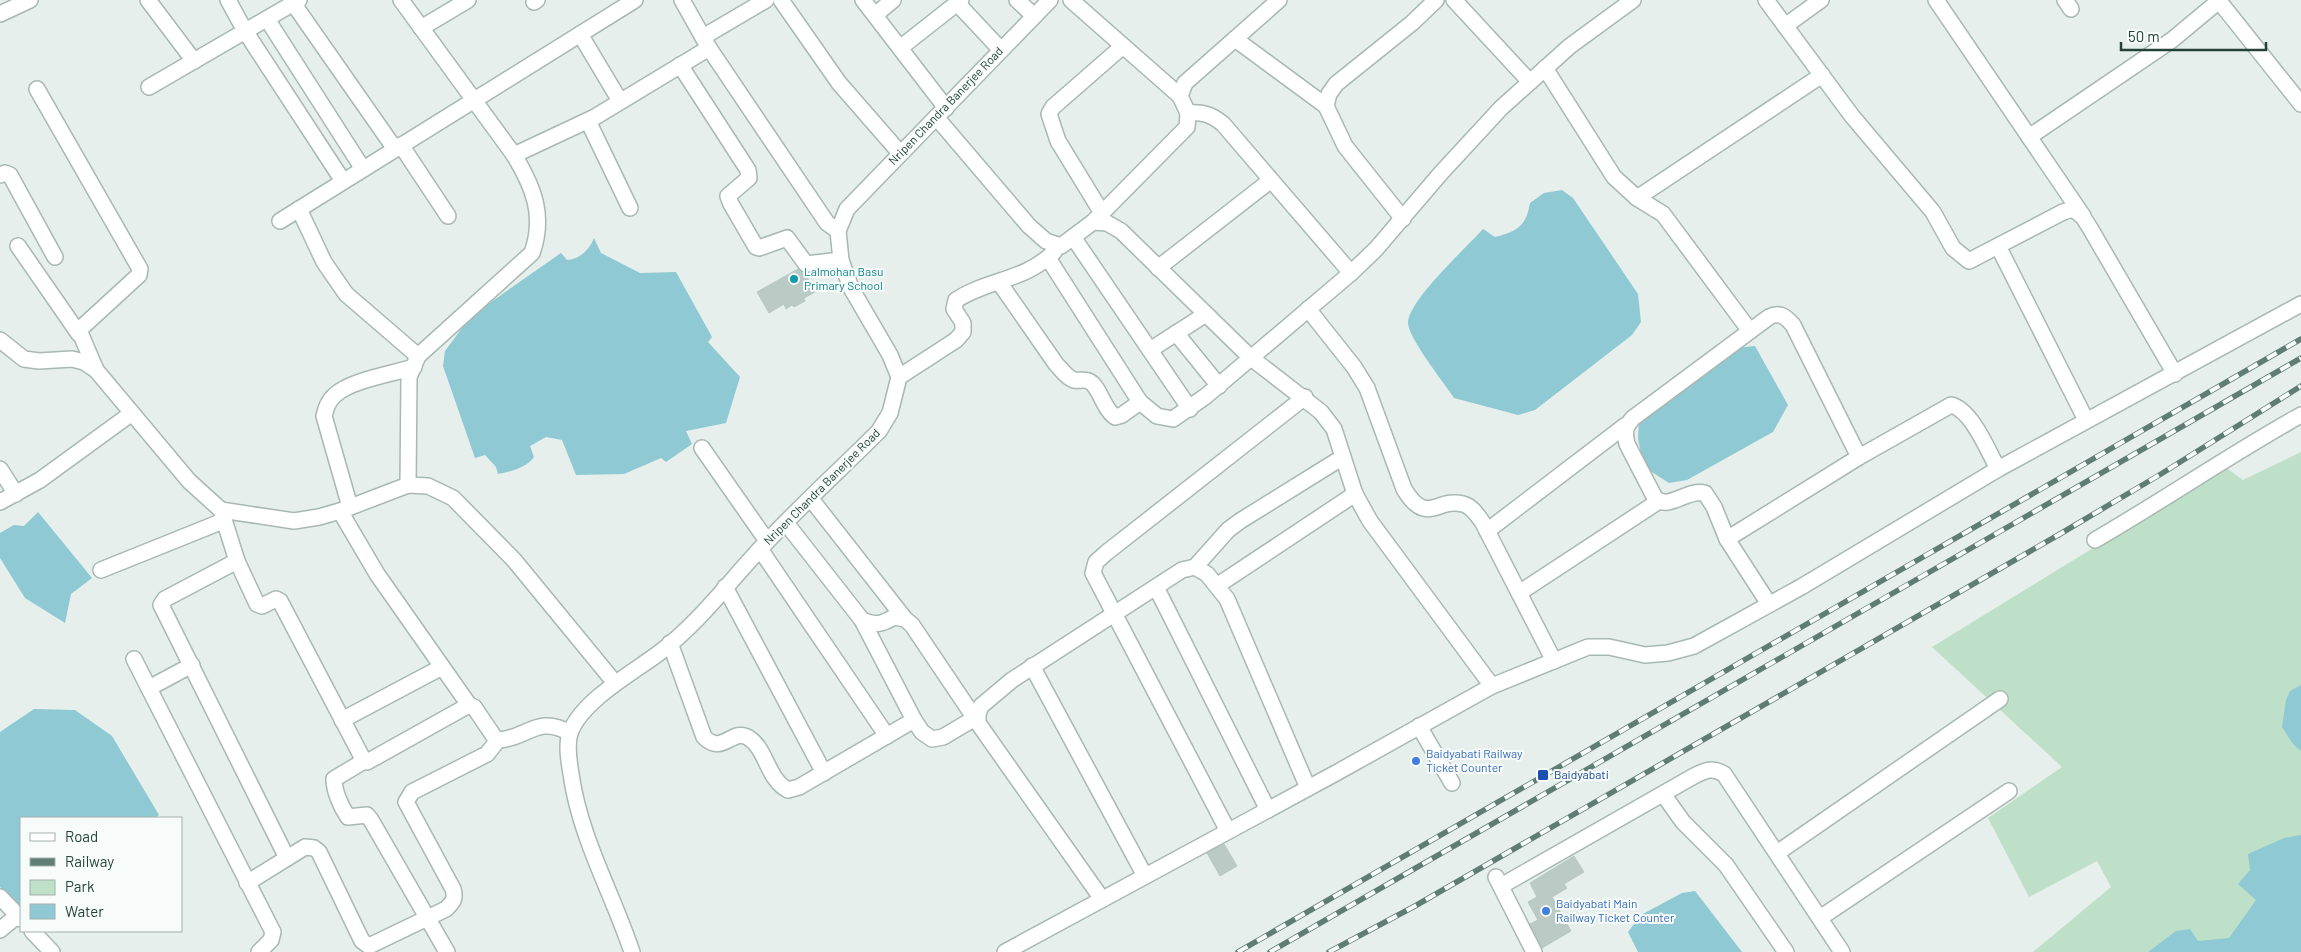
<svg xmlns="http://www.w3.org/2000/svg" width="2301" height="952" font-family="Barlow,sans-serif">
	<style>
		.green { fill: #bfe0c8 }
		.water { fill: #8ec9d4 }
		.building { fill: #bbcac4; stroke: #b8c9c2 }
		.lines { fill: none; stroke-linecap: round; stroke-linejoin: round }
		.minor-casing { stroke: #a8b8b2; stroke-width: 18 }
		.minor { stroke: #fff; stroke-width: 15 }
		.rail-casing { stroke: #5f7d75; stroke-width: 5.5 }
		.rail { stroke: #f7fbf9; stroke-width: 4; stroke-dasharray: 11; stroke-linecap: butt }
		.culture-dot { fill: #0f9aa8; stroke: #f7fbf9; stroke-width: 2 }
		.shop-dot { fill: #3f7fe0; stroke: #f7fbf9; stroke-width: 2 }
		.transit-dot { fill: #1a4fb4; stroke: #f7fbf9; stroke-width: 2 }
		.labels { text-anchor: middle; stroke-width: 4; stroke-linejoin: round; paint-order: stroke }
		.street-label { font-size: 12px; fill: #24423a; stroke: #f7fbf9 }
		.culture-label { font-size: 12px; fill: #0d838f; stroke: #f7fbf9; text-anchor: start }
		.shop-label { font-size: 12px; fill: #366cbe; stroke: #f7fbf9; text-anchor: start }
		.transit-label { font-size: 12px; fill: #164399; stroke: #f7fbf9; text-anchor: start }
	</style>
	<rect width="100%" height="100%" fill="#e6efeb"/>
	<path class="green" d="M 2301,452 L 2301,952 L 2033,952 L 2111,887 L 2097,861 L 2029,897 L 1988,818 L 2062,767 L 1932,647 L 2225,467 L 2243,480 Z"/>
	<g class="water">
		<path d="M 1562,190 L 1573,198 L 1638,294 L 1641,322 L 1632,335 L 1535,410 L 1518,415 L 1454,398 C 1445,384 1407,337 1408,322 C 1410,299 1466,248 1483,229 L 1495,237 C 1517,231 1526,227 1530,203 L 1544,193 Z"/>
		<path d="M 594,238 L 601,253 L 640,273 L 676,272 L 712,337 L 708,342 L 740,377 L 726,423 L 686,431 L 692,444 L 666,462 L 661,458 L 624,474 L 576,475 L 562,440 L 546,437 L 530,446 L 534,457 C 526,468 512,471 498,474 L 496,467 L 485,455 L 475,458 L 443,366 L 445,351 L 471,316 L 561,253 L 567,260 C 579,260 590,249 594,238 Z"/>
		<path d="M 1755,346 L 1788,405 L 1773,432 L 1687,480 L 1669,483 L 1644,467 L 1638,439 L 1639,419 L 1736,348 Z"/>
		<path d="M 38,512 L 92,578 L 71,594 L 65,623 L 25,598 L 0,558 L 0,533 L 14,525 L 24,526 Z"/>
		<path d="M 2301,685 L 2301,751 L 2293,744 L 2282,727 L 2286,700 L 2290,691 Z"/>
		<path d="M 34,709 L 75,710 L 112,736 L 159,815 L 155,818 L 21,818 L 21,906 L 0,887 L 0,732 Z"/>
		<path d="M 2301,835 L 2301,952 L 2148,952 L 2176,931 L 2190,929 L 2198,941 L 2229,938 L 2256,900 L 2238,884 L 2250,870 L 2248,854 L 2284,838 Z"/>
		<path d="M 1695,891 L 1742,952 L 1638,952 L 1628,932 L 1641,915 L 1682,893 Z"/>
	</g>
	<g class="building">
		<path d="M 798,269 L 805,273 L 815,292 L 804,298 L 805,301 L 794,307 L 792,305 L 786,309 L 784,304 L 769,313 L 757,292 Z"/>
		<path d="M 1224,844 L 1237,866 L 1220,876 L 1207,853 Z"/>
		<path d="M 1574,856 L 1584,872 L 1564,884 L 1567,888 L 1552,897 L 1571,931 L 1542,948 L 1530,924 L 1538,920 L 1528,902 L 1537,897 L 1530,883 Z"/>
	</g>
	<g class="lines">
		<defs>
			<g id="minor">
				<path d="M 148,0 L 194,61"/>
				<path d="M 228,0 L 245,31 L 343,181"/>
				<path d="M 401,0 L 514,155 C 534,188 545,216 532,253 L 418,356 L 409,377 L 408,485"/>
				<path d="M 682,0 L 709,48 L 827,223 L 838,231"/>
				<path d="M 781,0 L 839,83 L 900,153"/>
				<path d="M 863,0 L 946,108"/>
				<path d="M 1017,0 L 1034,16"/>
				<path d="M 1071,0 L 1180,96"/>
				<path d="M 1454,0 L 1530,82"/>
				<path d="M 1766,0 L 1852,116 L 1933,212 L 1953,248 L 1969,261 L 2063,212 L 2073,209 L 2083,217 L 2090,228 L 2175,374"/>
				<path d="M 1936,0 L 2083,216"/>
				<path d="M 2065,0 L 2071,9"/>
				<path d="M 2219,1 L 2301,104"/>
				<path d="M 534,2 L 537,0"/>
				<path d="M 293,3 L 395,149"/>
				<path d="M 957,3 L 1001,50"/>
				<path d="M 0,14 L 30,0"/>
				<path d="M 875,15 L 893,0"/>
				<path d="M 267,19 L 363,169"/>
				<path d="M 1785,26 L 1821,0"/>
				<path d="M 421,28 L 468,0"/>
				<path d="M 580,34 L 620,101"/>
				<path d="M 703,37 L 766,0"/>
				<path d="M 1235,39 L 1326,106"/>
				<path d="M 900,48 L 961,0"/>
				<path d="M 680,65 L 748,170 L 749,178 L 728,196 L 731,204 L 756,247 L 759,248 L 787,238 L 806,264 L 841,260"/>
				<path d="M 1545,68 L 1614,177 L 1637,198 L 1663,214 L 1750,331"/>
				<path d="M 149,87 L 299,0"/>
				<path d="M 37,89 L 140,269 L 139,275 L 79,330 L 96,370"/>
				<path d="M 1188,113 C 1203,112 1211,114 1223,124 L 1351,273"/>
				<path d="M 936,117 L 1029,226 L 1046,241 L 1061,246 L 1093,222 L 1107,223 L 1121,231 L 1250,357 L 1321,412 L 1334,429 L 1355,494 L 1370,521 L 1492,686"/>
				<path d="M 2029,137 L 2172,40 L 2220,0"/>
				<path d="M 401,145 L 448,216"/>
				<path d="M 514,155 L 593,118"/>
				<path d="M 0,175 L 5,173 L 10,175 L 55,257"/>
				<path d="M 1637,198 L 1822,75"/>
				<path d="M 630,208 L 589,123 L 590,120 L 709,48"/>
				<path d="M 299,209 L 324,262 L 346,294 L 418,356"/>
				<path d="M 1102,213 L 1058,141 L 1049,114 L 1053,107 L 1123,46"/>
				<path d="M 1403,219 L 1345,146 L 1326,106 L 1329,94 L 1336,84 L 1412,23 L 1436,0"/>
				<path d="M 280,221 L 635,0"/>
				<path d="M 1093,222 L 1187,127 L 1188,113 L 1180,96 L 1185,83 L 1279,0"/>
				<path d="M 1073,237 L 1190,409"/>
				<path d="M 18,246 L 79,334"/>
				<path d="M 1998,246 L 2086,420"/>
				<path d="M 1048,258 L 1140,402 L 1157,416 L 1173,419 L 1206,396 L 1351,273 L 1376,249 L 1441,173 L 1501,108 L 1570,46 L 1633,0"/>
				<path d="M 1158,268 L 1271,180"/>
				<path d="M 999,282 L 1056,364 C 1061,369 1067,378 1074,380 C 1082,381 1087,378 1093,384 C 1102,394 1104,409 1115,417 L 1122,415 L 1140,402"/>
				<path d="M 1308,309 L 1354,367 L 1367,388 L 1404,489 C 1427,527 1437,497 1463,504 C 1472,506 1478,516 1483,523 L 1554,661"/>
				<path d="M 1176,333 L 1219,386"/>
				<path d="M 0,340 L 24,359 L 39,361 L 72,359 L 84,362 L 96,370 L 189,481 L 221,510 L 294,521 L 319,517 L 340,511 L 408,485 L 428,486 L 453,498 L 514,560 L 615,683"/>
				<path d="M 1150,350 L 1206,314"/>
				<path d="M 899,377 L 956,340 L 963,332 L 963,323 L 954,309 L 956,300 C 988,279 1025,281 1054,252"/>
				<path d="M 702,448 L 767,541"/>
				<path d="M 0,469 L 16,494"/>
				<path d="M 811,499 L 905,619"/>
				<path d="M 0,502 L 40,480 L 132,413"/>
				<path d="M 350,507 L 324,416 C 326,408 328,401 335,395 C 351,380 392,374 414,367"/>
				<path d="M 221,510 L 237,561 L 257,604 L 262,606 L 276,599 L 280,601 L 364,761 L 367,762 L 469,705 L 474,707 L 495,738 L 498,740 C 527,739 537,714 570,733"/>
				<path d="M 340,511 L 377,574 L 469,705"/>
				<path d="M 786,523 L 862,620 C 876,626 882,624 894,617 L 905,619 L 912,625 L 978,723"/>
				<path d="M 1487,531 L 1626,425"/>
				<path d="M 1727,539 L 1859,457 L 1951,405 C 1972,410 1988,451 1998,469"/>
				<path d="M 2095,540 C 2164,500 2231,454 2301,415"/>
				<path d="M 760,549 L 887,736"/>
				<path d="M 237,561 L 165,599 L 161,605 L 287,858"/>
				<path d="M 1195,567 L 1228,530 L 1240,521 L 1343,457"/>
				<path d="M 101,570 L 223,521"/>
				<path d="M 1218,585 L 1355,494"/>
				<path d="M 725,587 L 824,773"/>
				<path d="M 1156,587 L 1268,810"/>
				<path d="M 1519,593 L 1659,501"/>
				<path d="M 1769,604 L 1727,539 L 1714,507 L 1705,493 C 1686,489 1669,511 1655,498 L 1627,444 C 1624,432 1625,427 1633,418 L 1769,317 C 1780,312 1785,316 1793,325 L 1859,457"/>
				<path d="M 862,620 L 914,720 L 922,732 L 932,739 L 943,737 L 975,718"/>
				<path d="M 670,643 L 704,737 C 723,756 732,727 749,738 C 767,750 767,779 788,790 L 799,787 L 914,720"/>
				<path d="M 134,659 L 273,932 L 271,940 L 259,952"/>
				<path d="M 1032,666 L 1145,876"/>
				<path d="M 149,688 L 192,665"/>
				<path d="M 342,720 L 442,667"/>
				<path d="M 1419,726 L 1452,783"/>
				<path d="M 364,761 L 334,779 C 334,791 341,807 348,817 L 367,815 L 371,820 L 447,952"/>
				<path d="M 1663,794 L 1683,822 L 1726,865 L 1786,952"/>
				<path d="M 1228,831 L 1093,573 L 1096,562 L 1106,553 L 1305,397"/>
				<path d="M 1777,853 L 2000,699"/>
				<path d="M 1496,877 L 1534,952"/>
				<path d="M 247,883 L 305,847 L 314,848 L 319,852 L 362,941 L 369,946 L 446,909 C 453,902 456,899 453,889 L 406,802 L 412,792 L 487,754 L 498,740"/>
				<path d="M 1501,886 L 1694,776 C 1706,770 1712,767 1724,774 L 1842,952"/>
				<path d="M 0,897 L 21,919"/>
				<path d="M 1102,899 L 978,723 L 978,714 L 981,706 L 1012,680 L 1182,570 L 1195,567 L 1207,574 L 1227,599 L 1308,788"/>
				<path d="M 1820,918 L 2009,791"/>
				<path d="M 0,930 L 18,915"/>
				<path d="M 32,931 L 52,952"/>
				<path d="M 632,952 C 612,892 580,838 571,774 C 569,762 566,745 570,733 C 581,701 634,672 659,653 C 698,624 728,583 761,548 C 799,507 840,470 879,431 L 890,413 L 899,377 L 890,355 L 851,288 L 841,260 L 838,231 L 847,209 L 1050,0"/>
				<path d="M 1005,952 L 1336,773 L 1492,686 L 1588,647 L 1609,647 L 1645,655 L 1668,653 L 1694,646 L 1801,587 L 1998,469 L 2301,304"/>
			</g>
		</defs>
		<use href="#minor" class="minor-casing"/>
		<use href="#minor" class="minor"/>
		<defs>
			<g id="rail">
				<path d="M 1238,952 L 2301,339"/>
				<path d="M 1270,952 L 2301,358"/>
				<path d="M 1329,952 L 1415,906 L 2060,534 L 2161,474 L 2301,386"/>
			</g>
		</defs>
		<use href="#rail" class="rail-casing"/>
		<use href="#rail" class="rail"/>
	</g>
	<circle class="culture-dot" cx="794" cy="279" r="5"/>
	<g class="shop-dot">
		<circle cx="1416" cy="761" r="5"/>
		<circle cx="1546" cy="911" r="5"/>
	</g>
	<rect class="transit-dot" x="1537" y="769" width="12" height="12" rx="2.5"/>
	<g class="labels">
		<g class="street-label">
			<text transform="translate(946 106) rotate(-46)" y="4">Nripen Chandra Banerjee Road</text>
			<text transform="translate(822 487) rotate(-45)" y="4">Nripen Chandra Banerjee Road</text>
		</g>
		<g class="culture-label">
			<text x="804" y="276">Lalmohan Basu<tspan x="804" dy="14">Primary School</tspan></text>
		</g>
		<g class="shop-label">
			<text x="1426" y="758">Baidyabati Railway<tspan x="1426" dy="14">Ticket Counter</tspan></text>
			<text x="1556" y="908">Baidyabati Main<tspan x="1556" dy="14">Railway Ticket Counter</tspan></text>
		</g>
		<g class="transit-label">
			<text x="1554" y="779">Baidyabati</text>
		</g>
	</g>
	<rect x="20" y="817" width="162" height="115" fill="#f7fbf9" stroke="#a3b1ad"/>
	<rect x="30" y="833" width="25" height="8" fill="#ffffff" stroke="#a3b1ad"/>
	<text x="65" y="842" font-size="15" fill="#24423a">Road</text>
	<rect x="30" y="858" width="25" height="8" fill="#5f7d75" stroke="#a3b1ad"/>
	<text x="65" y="867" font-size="15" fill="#24423a">Railway</text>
	<rect x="30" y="880" width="25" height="15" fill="#bfe0c8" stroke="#a3b1ad"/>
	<text x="65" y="892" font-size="15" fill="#24423a">Park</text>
	<rect x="30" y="904" width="25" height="15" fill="#8ec9d4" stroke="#a3b1ad"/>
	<text x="65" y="917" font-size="15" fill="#24423a">Water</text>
	<path d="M2121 42v8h145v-8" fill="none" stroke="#24423a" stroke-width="2.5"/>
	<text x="2128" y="42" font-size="15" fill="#24423a" stroke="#f7fbf9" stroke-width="4" paint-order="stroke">50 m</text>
</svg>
